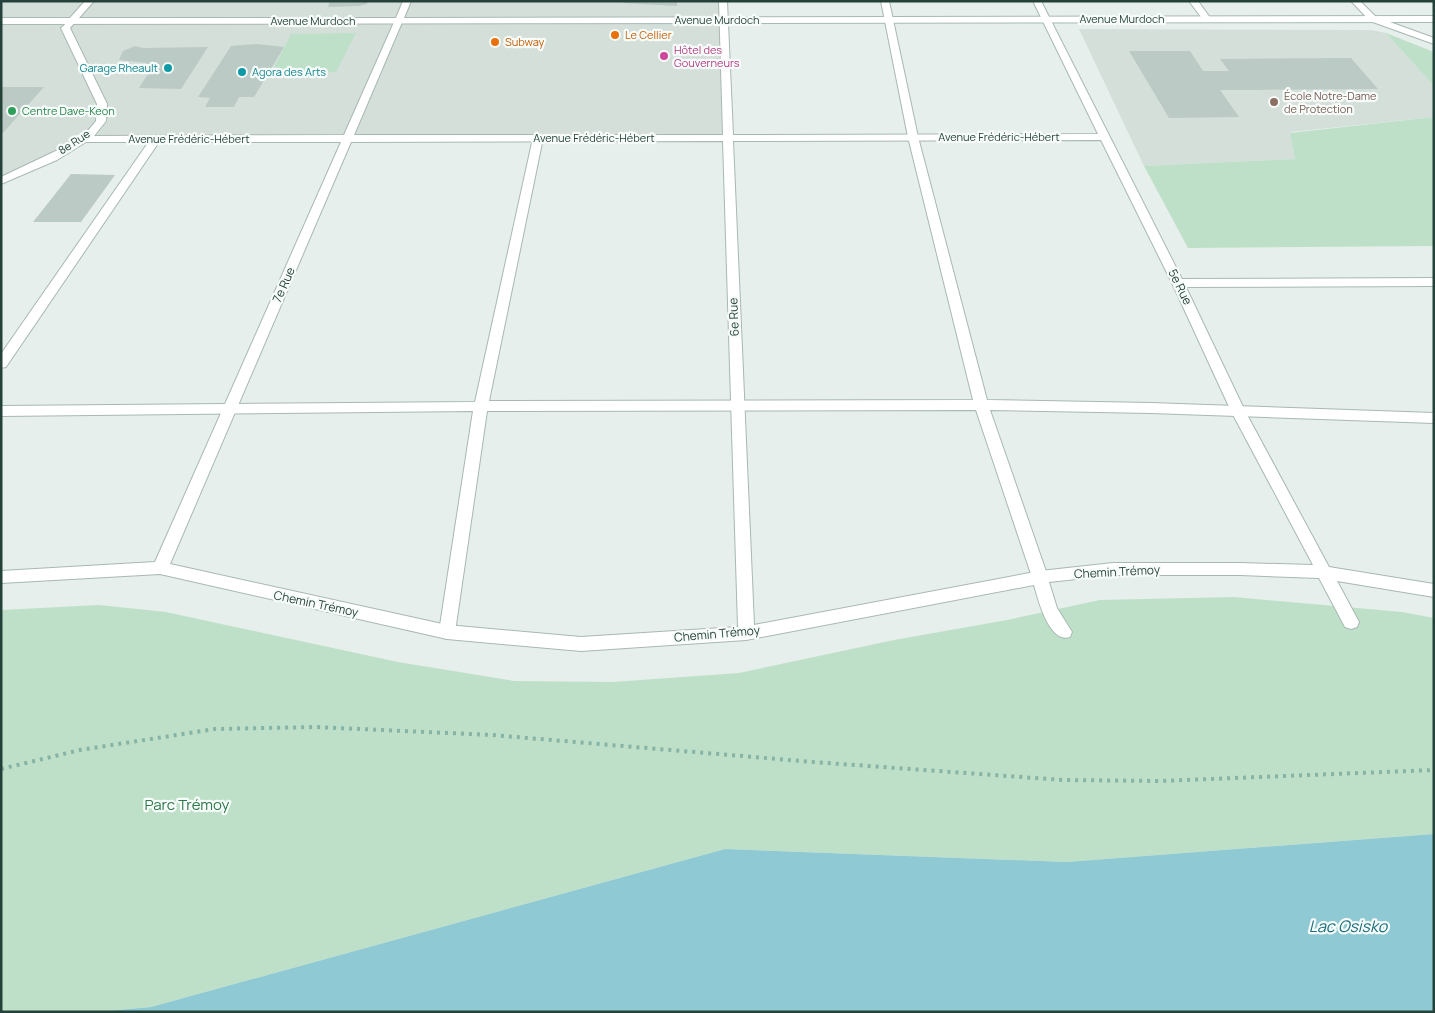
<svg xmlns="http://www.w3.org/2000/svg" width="1435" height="1013" font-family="Manrope,sans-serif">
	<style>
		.built { fill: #d4dfda }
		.green { fill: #bfe0c8 }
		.water { fill: #8ec9d4 }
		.building { fill: #bbcac4 }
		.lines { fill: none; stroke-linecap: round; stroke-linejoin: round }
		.service-casing { stroke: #a8b8b2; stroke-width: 2 }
		.minor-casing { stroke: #a8b8b2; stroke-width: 2 }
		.tertiary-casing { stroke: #a8b8b2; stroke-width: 2 }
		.path { stroke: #86b3a5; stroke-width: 4; stroke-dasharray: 3 5; stroke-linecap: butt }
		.service { fill: #fff; fill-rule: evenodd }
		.minor { fill: #fff; fill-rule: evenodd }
		.tertiary { fill: #fff; fill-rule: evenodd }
		.food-dot { fill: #e8710a; stroke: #f7fbf9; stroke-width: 2 }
		.hotel-dot { fill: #d1479c; stroke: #f7fbf9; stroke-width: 2 }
		.culture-dot { fill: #0f9aa8; stroke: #f7fbf9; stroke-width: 2 }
		.education-dot { fill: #8d6e63; stroke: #f7fbf9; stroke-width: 2 }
		.leisure-dot { fill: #2e9e5b; stroke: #f7fbf9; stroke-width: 2 }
		.labels { text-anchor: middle; stroke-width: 4.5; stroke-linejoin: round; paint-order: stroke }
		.far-street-label { font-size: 11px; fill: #24423a; stroke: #f7fbf9 }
		.far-food-label { font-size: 11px; fill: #c56008; stroke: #f7fbf9; text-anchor: start }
		.far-hotel-label { font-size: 11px; fill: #b23c85; stroke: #f7fbf9; text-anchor: start }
		.far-culture-label { font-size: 11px; fill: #0d838f; stroke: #f7fbf9; text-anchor: end }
		.far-education-label { font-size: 11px; fill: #785e54; stroke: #f7fbf9; text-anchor: start }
		.far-leisure-label { font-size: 11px; fill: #27864d; stroke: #f7fbf9; text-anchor: start }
		.street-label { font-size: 12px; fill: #24423a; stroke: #f7fbf9 }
		.near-park-label { font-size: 15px; fill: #2d7a4b; stroke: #f7fbf9 }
		.near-water-label { font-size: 16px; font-style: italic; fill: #1c6f80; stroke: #f7fbf9 }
	</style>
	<rect width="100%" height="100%" fill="#e6efeb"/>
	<g class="built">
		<path d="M 1,1 L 723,1 L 727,138 L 83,139 L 1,181 Z"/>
		<path d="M 1079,29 L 1371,30 L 1386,33 L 1434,86 L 1434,117 L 1291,132 L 1295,159 L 1144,166 Z"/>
	</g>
	<g class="green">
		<path d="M 356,33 L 336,72 L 272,72 L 291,34 Z"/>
		<path d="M 1386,33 L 1434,52 L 1434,86 Z"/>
		<path d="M 1434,117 L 1434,246 L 1188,248 L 1144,166 L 1295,159 L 1290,133 Z"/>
		<path d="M 1234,597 L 1402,612 L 1434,618 L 1434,834 L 1067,862 L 725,849 L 151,1007 L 96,1012 L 1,1012 L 1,610 L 99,605 L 166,612 L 398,662 L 514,681 L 612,682 L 739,673 L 894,640 L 1007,620 L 1100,600 Z"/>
	</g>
	<path class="water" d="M 1434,834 L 1434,1012 L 96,1012 L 151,1007 L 725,849 L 1067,862 Z"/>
	<g class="building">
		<path d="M 330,1 L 368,1 L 367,4 L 359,6 L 328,7 Z"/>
		<path d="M 623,1 L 677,1 L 677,6 L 623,3 Z"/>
		<path d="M 257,44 L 284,47 L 254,97 L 239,97 L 234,107 L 205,107 L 210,98 L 198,97 L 231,46 Z"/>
		<path d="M 135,46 L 143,48 L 208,47 L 181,89 L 139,88 L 148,74 L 138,74 L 147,63 L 119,60 L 123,51 Z"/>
		<path d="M 1129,51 L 1190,51 L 1203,71 L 1229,71 L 1220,59 L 1351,58 L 1378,89 L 1220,90 L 1239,117 L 1169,118 Z"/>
		<path d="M 1,87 L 44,87 L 1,135 Z"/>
		<path d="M 71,174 L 115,175 L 81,222 L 33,222 Z"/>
	</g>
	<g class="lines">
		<defs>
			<g id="service">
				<path d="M 881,1 L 889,1 L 918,137 L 987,400 L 1151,403 L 1434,413 L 1434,423 L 1151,413 L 990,410 L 1048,577 L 1046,581 L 1040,583 L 1034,581 L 1032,577 L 976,410 L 487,411 L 455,632 L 453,637 L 447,639 L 441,637 L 439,632 L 473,411 L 1,416 L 1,406 L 475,402 L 533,138 L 538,135 L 543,138 L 489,401 L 973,400 L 908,137 Z"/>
				<path d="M 1189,1 L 1198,1 L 1211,19 L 1210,21 L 1204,21 Z"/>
				<path d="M 156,136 L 161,139 L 6,367 L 1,368 L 1,354 L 152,137 Z"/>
				<path d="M 1434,278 L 1434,286 L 1178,287 L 1172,283 L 1178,279 Z"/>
			</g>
			<g id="minor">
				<path d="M 719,1 L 727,1 L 733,135 L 1098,134 L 1033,1 L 1041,1 L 1184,283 L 1245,411 L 1329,567 L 1434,584 L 1434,597 L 1337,581 L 1359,622 L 1357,627 L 1351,629 L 1345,627 L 1319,578 L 1240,575 L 1113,575 L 1049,582 L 1057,608 L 1072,632 L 1070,637 C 1049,644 1038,599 1034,585 L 746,640 L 581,651 L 447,639 L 160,574 L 1,583 L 1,571 L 155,562 L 341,142 L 86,142 L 57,160 L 1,184 L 1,177 L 62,148 L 86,133 L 96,121 L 97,104 L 61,28 L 72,18 L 76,21 L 70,28 L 107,104 L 106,121 L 94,136 L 344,135 L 395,20 L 399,17 L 403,20 L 354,135 L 723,135 ZM 1101,140 L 1172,283 L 1231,411 L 1313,565 L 1240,563 L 1113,563 L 1040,571 L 754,625 L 733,141 ZM 723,141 L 738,627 L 581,637 L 447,625 L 170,564 L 351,142 Z"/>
				<path d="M 1351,1 L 1360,1 L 1376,17 L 1434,38 L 1434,44 L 1370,21 Z"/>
			</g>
			<path id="tertiary" d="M 85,1 L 94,1 L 79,18 L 396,18 L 403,1 L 411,1 L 404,18 L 1434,16 L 1434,22 L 1,24 L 1,18 L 70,18 Z"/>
		</defs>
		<use href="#service" class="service-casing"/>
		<use href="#minor" class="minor-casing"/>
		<use href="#tertiary" class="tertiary-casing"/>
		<path class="path" d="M 1,769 L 80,750 L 215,729 L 316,727 L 492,735 L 813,762 L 1063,780 L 1160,781 L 1434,770"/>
		<use href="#service" class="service"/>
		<use href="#minor" class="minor"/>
		<use href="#tertiary" class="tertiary"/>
	</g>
	<g class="food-dot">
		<circle cx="615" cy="35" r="5"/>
		<circle cx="495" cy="42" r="5"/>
	</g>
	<circle class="hotel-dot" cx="664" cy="56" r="5"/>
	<g class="culture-dot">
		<circle cx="168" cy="68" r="5"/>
		<circle cx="242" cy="72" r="5"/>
	</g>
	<circle class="education-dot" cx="1274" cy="102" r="5"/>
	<circle class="leisure-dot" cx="12" cy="111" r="5"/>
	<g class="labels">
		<g class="far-street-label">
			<text x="1122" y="23">Avenue Murdoch</text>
			<text x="717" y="24">Avenue Murdoch</text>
			<text x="313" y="25">Avenue Murdoch</text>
			<text x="999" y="141">Avenue Frédéric-Hébert</text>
			<text x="594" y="142">Avenue Frédéric-Hébert</text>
			<text x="189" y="143">Avenue Frédéric-Hébert</text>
			<text transform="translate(74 142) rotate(-33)" y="4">8e Rue</text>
		</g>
		<g class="far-food-label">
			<text x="625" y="39">Le Cellier</text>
			<text x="505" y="46">Subway</text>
		</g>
		<g class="far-hotel-label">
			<text x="674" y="54">Hôtel des<tspan x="674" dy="13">Gouverneurs</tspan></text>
		</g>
		<g class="far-culture-label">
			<text x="158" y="72">Garage Rheault</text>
			<text x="252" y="76" text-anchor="start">Agora des Arts</text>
		</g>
		<g class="far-education-label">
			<text x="1284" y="100">École Notre-Dame<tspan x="1284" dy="13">de Protection</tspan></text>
		</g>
		<g class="far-leisure-label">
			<text x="22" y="115">Centre Dave-Keon</text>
		</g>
		<g class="street-label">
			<text transform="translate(284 285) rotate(-66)" y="4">7e Rue</text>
			<text transform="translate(1180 287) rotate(64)" y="4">5e Rue</text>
			<text transform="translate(734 317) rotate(-92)" y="4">6e Rue</text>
			<text transform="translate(1117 572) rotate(-3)" y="4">Chemin Trémoy</text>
			<text transform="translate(316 604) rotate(12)" y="4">Chemin Trémoy</text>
			<text transform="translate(717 634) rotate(-5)" y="4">Chemin Trémoy</text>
		</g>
		<g class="near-park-label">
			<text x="187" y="810">Parc Trémoy</text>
		</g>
		<g class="near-water-label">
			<text x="1348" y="932">Lac Osisko</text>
		</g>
	</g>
	<rect width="1435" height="1013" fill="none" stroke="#24423a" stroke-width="5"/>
</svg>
